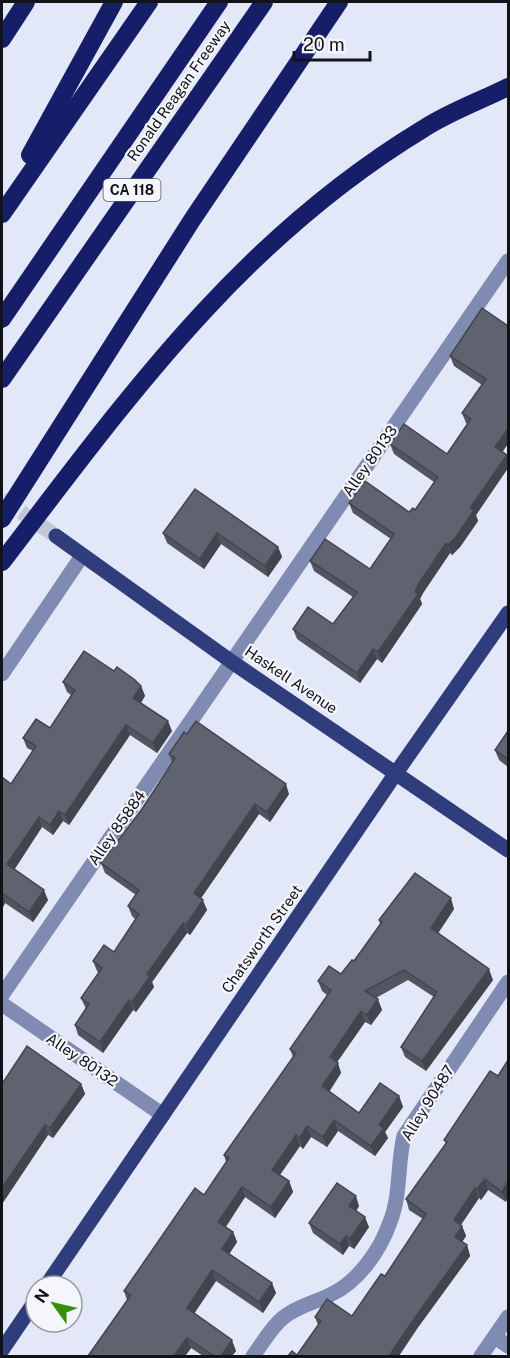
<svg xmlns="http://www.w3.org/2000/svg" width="510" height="1358" font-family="'Public Sans',sans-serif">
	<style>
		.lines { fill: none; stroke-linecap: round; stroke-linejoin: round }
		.major-tunnel { stroke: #c4c8d6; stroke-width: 15; stroke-dasharray: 15 8; stroke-linecap: butt }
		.minor { stroke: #808bb1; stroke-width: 15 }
		.major { stroke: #2f3d7d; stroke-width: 15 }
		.highway { stroke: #171e69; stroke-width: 18 }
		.wall { fill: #525560 }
		.shaded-wall { fill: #42454e }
		.building { fill: #5f6370; stroke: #42454e; stroke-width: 1.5 }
		.labels { text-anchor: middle; stroke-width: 4.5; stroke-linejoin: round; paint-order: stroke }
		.shield { fill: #f4f6fc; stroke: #55575c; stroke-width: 1.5 }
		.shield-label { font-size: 14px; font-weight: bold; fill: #111318 }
		.street-label { font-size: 15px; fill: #111318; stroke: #f4f6fc }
	</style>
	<rect width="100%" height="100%" fill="#e3e8f8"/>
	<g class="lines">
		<path class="major-tunnel" d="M 2,499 L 56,536"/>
		<g class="minor">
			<path d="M 2,674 L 82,556"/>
			<path d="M 2,995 L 508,261"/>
			<path d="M 2,1004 L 163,1115"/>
			<path d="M 495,1337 L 508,1346"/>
			<path d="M 253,1356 C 263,1343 271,1327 284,1317 C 298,1306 314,1303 330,1295 C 358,1282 380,1251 390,1222 C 401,1195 397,1165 404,1136 L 508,982"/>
			<path d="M 481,1356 L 508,1317"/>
		</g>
		<g class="major">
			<path d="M 56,536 L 232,662 L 508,850"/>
			<path d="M 46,1286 L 396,773 L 508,613"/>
			<path d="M 2,1350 L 36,1300"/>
		</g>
		<g class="highway">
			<path d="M 2,39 L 26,2"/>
			<path d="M 30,155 L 114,2"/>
			<path d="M 2,214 L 149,2"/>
			<path d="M 2,319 L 219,2"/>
			<path d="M 2,379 L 264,2"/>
			<path d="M 2,519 L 192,220 L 339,2"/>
			<path d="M 2,562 C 129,396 240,240 423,129 C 449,112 480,101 508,87"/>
		</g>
	</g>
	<g class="wall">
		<path d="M 482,308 L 503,452 L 507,455 L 508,460 L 508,468 L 476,515 L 478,521 L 460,547 L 452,555 L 450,553 L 423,593 L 420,599 L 422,604 L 382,663 L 377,659 L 360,683 L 297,639 L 293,629 L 333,624 L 353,597 L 314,571 L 310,561 L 370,569 L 391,539 L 353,513 L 349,503 L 409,512 L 415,510 L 434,482 L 394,454 L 390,444 L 447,454 L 467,424 L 466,423 L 462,413 L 482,385 L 454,366 L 450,356 Z"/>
		<path d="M 195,489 L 278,547 L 282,557 L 268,577 L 221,544 L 204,569 L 167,543 L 163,533 Z"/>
		<path d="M 114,671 L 141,686 L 145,696 L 141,703 L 172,731 L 157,753 L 130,735 L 69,825 L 63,821 L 53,835 L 42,827 L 14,869 L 48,900 L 33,922 L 5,903 L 2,909 L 2,777 L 11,784 L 33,751 L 27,748 L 23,738 L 50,728 L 71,695 L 67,692 L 63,682 Z"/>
		<path d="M 508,731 L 508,767 L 499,760 L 495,750 Z"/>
		<path d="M 169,754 L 289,794 L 270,822 L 259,814 L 201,898 L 207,910 L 190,935 L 187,933 L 152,982 L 154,987 L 136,1012 L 133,1010 L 103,1053 L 78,1035 L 75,1025 L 86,1009 L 81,998 L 99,973 L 97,971 L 93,961 L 114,952 L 136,920 L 132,916 L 128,906 L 136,895 L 105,873 L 101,863 L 142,809 L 172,762 Z"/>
		<path d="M 454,909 L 438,933 L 493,980 L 426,1071 L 405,1057 L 401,1047 L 434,997 L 408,980 L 376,998 L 382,1010 L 371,1025 L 365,1022 L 337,1062 L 341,1073 L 329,1091 L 359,1113 L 399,1096 L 403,1107 L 385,1132 L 388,1138 L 375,1156 L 338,1131 L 327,1147 L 311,1137 L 303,1149 L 300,1146 L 280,1175 L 289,1181 L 293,1192 L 275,1218 L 245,1197 L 226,1227 L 233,1232 L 237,1242 L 229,1254 L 276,1293 L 263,1313 L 216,1281 L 194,1314 L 236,1351 L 232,1356 L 203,1356 L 191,1348 L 185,1356 L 88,1356 L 127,1300 L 124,1291 L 204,1195 L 226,1162 L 224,1155 L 293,1057 L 290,1049 L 327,995 L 322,991 L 318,981 L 341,974 L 354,961 L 380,924 L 379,920 Z"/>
		<path d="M 490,1071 L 506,1202 L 488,1190 L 481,1200 L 479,1198 L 461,1225 L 462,1226 L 466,1236 L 462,1242 L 467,1245 L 470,1256 L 419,1326 L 297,1355 L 318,1325 L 315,1317 L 352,1316 L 385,1276 L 423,1219 L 409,1210 L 406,1199 L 446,1144 L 444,1140 Z"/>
		<path d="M 2,1084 L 81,1084 L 85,1094 L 53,1138 L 48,1135 L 2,1204 Z"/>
		<path d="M 359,1206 L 356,1211 L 369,1227 L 354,1249 L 349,1246 L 343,1255 L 313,1233 L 309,1223 Z"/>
	</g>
	<g class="shaded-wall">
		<path d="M 508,429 L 508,444 L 499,457 L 495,447 Z"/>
		<path d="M 507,455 L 508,460 L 508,468 L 476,515 L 478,521 L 460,547 L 452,555 L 448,545 L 470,508 Z"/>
		<path d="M 217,533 L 221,544 L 204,569 L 200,559 Z"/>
		<path d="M 446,543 L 450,553 L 423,593 L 420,599 L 422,604 L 382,663 L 378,652 L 415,592 L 419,583 Z"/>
		<path d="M 278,547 L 282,557 L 268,577 L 265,566 Z"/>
		<path d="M 373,649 L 377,659 L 360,683 L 357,673 Z"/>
		<path d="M 141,686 L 145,696 L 137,708 L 133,698 Z"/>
		<path d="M 168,721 L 172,731 L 157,753 L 153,743 Z"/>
		<path d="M 126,725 L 130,735 L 69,825 L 65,815 Z"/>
		<path d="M 286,784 L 289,794 L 270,822 L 267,812 Z"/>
		<path d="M 255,804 L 259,814 L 197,904 L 194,893 Z"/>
		<path d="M 59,811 L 63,821 L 53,835 L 50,825 Z"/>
		<path d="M 39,817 L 42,827 L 11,875 L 7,864 Z"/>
		<path d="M 44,890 L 48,900 L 33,922 L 29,912 Z"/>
		<path d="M 2,893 L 5,903 L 2,909 Z"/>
		<path d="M 451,898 L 454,909 L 435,938 L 431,928 Z"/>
		<path d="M 203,900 L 207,910 L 190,935 L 186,925 Z"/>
		<path d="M 183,923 L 187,933 L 152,982 L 154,987 L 136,1012 L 132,1002 L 147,974 Z"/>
		<path d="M 489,969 L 493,980 L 426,1071 L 422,1061 Z"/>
		<path d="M 378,999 L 382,1010 L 371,1025 L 367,1015 Z"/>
		<path d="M 129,1000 L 133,1010 L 103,1053 L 100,1042 Z"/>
		<path d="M 361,1011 L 365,1022 L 333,1068 L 330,1057 Z"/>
		<path d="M 338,1063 L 341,1073 L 326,1097 L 322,1086 Z"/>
		<path d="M 81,1084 L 85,1094 L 53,1138 L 50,1128 Z"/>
		<path d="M 399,1096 L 403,1107 L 385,1132 L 388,1138 L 375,1156 L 371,1146 L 379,1125 Z"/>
		<path d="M 334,1120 L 338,1131 L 327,1147 L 323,1137 Z"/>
		<path d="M 45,1125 L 48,1135 L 2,1204 L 2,1188 Z"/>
		<path d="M 307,1126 L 311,1137 L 303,1149 L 300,1138 Z"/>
		<path d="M 296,1135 L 300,1146 L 276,1180 L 272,1170 Z"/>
		<path d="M 485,1179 L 488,1190 L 481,1200 L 477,1189 Z"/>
		<path d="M 289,1181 L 293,1192 L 275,1218 L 271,1207 Z"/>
		<path d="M 508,1181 L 508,1198 L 506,1202 L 502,1192 Z"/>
		<path d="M 242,1187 L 245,1197 L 222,1232 L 218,1222 Z"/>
		<path d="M 475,1188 L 479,1198 L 457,1230 L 454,1220 Z"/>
		<path d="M 356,1196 L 359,1206 L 353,1216 L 349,1206 Z"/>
		<path d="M 365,1217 L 369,1227 L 354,1249 L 350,1239 Z"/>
		<path d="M 462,1226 L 466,1236 L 458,1248 L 455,1237 Z"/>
		<path d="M 233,1232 L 237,1242 L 226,1259 L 222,1249 Z"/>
		<path d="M 346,1236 L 349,1246 L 343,1255 L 340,1244 Z"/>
		<path d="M 467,1245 L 470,1256 L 419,1326 L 399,1356 L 389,1356 L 416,1316 Z"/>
		<path d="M 212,1270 L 216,1281 L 190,1319 L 187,1308 Z"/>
		<path d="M 272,1283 L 276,1293 L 263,1313 L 259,1302 Z"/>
		<path d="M 187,1338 L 191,1348 L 185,1356 L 174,1356 Z"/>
		<path d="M 232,1340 L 236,1351 L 232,1356 L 221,1356 Z"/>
	</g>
	<g class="building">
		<path d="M 482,308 L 508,326 L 508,429 L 495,447 L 507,455 L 470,508 L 474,510 L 456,537 L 448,545 L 446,543 L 419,583 L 415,592 L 418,594 L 378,652 L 373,649 L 357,673 L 293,629 L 308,607 L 333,624 L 357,592 L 310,561 L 325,539 L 370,569 L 394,534 L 349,503 L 365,481 L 409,512 L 413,508 L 415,510 L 438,477 L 390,444 L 404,424 L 447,454 L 471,419 L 462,413 L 486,379 L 450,356 Z"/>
		<path d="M 195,489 L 278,547 L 265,566 L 217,533 L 200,559 L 163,533 Z"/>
		<path d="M 84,651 L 114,671 L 117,667 L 135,680 L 141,686 L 133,698 L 168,721 L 153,743 L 126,725 L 65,815 L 59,811 L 50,825 L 39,817 L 7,864 L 44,890 L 29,912 L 2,893 L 2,777 L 11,784 L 36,746 L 23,738 L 36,719 L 50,728 L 75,690 L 63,682 Z"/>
		<path d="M 196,721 L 286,784 L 267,812 L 255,804 L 194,893 L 203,900 L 186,925 L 183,923 L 147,974 L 150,976 L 132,1002 L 129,1000 L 100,1042 L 75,1025 L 89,1004 L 81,998 L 102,968 L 93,961 L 104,945 L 114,952 L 139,914 L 128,906 L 139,890 L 101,863 L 142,809 L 175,758 L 169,754 L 184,732 L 187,734 Z"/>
		<path d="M 508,731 L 508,759 L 495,750 Z"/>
		<path d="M 415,873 L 451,898 L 431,928 L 489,969 L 422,1061 L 401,1047 L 437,992 L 404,970 L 365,991 L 378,999 L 367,1015 L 361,1011 L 330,1057 L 338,1063 L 322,1086 L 359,1113 L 380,1083 L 399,1096 L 379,1125 L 384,1128 L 371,1146 L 334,1120 L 323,1137 L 307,1126 L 300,1138 L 296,1135 L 272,1170 L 289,1181 L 271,1207 L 242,1187 L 218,1222 L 233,1232 L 222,1249 L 272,1283 L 259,1302 L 212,1270 L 187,1308 L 232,1340 L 221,1356 L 214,1356 L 187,1338 L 174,1356 L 88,1356 L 131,1295 L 124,1291 L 195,1188 L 204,1195 L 229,1158 L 224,1155 L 296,1053 L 290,1049 L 331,990 L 318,981 L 329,966 L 341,974 L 352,960 L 354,961 L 382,922 L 379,920 Z"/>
		<path d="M 27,1046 L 81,1084 L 50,1128 L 45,1125 L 2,1188 L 2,1084 Z"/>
		<path d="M 508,1060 L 508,1181 L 502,1192 L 485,1179 L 477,1189 L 475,1188 L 454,1220 L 462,1226 L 455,1237 L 467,1245 L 416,1316 L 389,1356 L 288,1356 L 292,1351 L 297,1355 L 321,1321 L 315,1317 L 327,1299 L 352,1316 L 381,1274 L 385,1276 L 426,1214 L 406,1199 L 447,1142 L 444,1140 L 490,1071 L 498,1076 Z"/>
		<path d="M 337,1183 L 356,1196 L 349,1206 L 365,1217 L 350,1239 L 346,1236 L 340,1244 L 309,1223 Z"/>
	</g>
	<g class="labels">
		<rect class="shield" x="103.5" y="179" width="57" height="22" rx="4.5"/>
		<g class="shield-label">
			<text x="132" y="195">CA 118</text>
		</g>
		<g class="street-label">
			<text transform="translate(179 91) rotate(-55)" y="5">Ronald Reagan Freeway</text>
			<text transform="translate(370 461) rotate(-55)" y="5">Alley 80133</text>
			<text transform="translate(291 680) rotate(34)" y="5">Haskell Avenue</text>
			<text transform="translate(117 828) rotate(-55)" y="5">Alley 85884</text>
			<text transform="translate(262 939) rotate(-55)" y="5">Chatsworth Street</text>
			<text transform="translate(82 1060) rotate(34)" y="5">Alley 80132</text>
			<text transform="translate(428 1103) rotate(-58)" y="5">Alley 90487</text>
		</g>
	</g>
	<rect width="510" height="1358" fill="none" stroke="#111318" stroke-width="6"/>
	<g transform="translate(54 1304) rotate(304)"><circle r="28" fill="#f4f6fc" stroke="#999ba1" stroke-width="1.5"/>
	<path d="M0-4.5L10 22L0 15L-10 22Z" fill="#349106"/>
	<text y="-9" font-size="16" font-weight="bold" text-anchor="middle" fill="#111318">N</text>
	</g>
	<path d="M294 51v9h76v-9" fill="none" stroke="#111318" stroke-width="3"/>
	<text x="303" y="51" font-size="18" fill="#111318" stroke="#f4f6fc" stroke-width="4.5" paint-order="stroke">20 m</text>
</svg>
